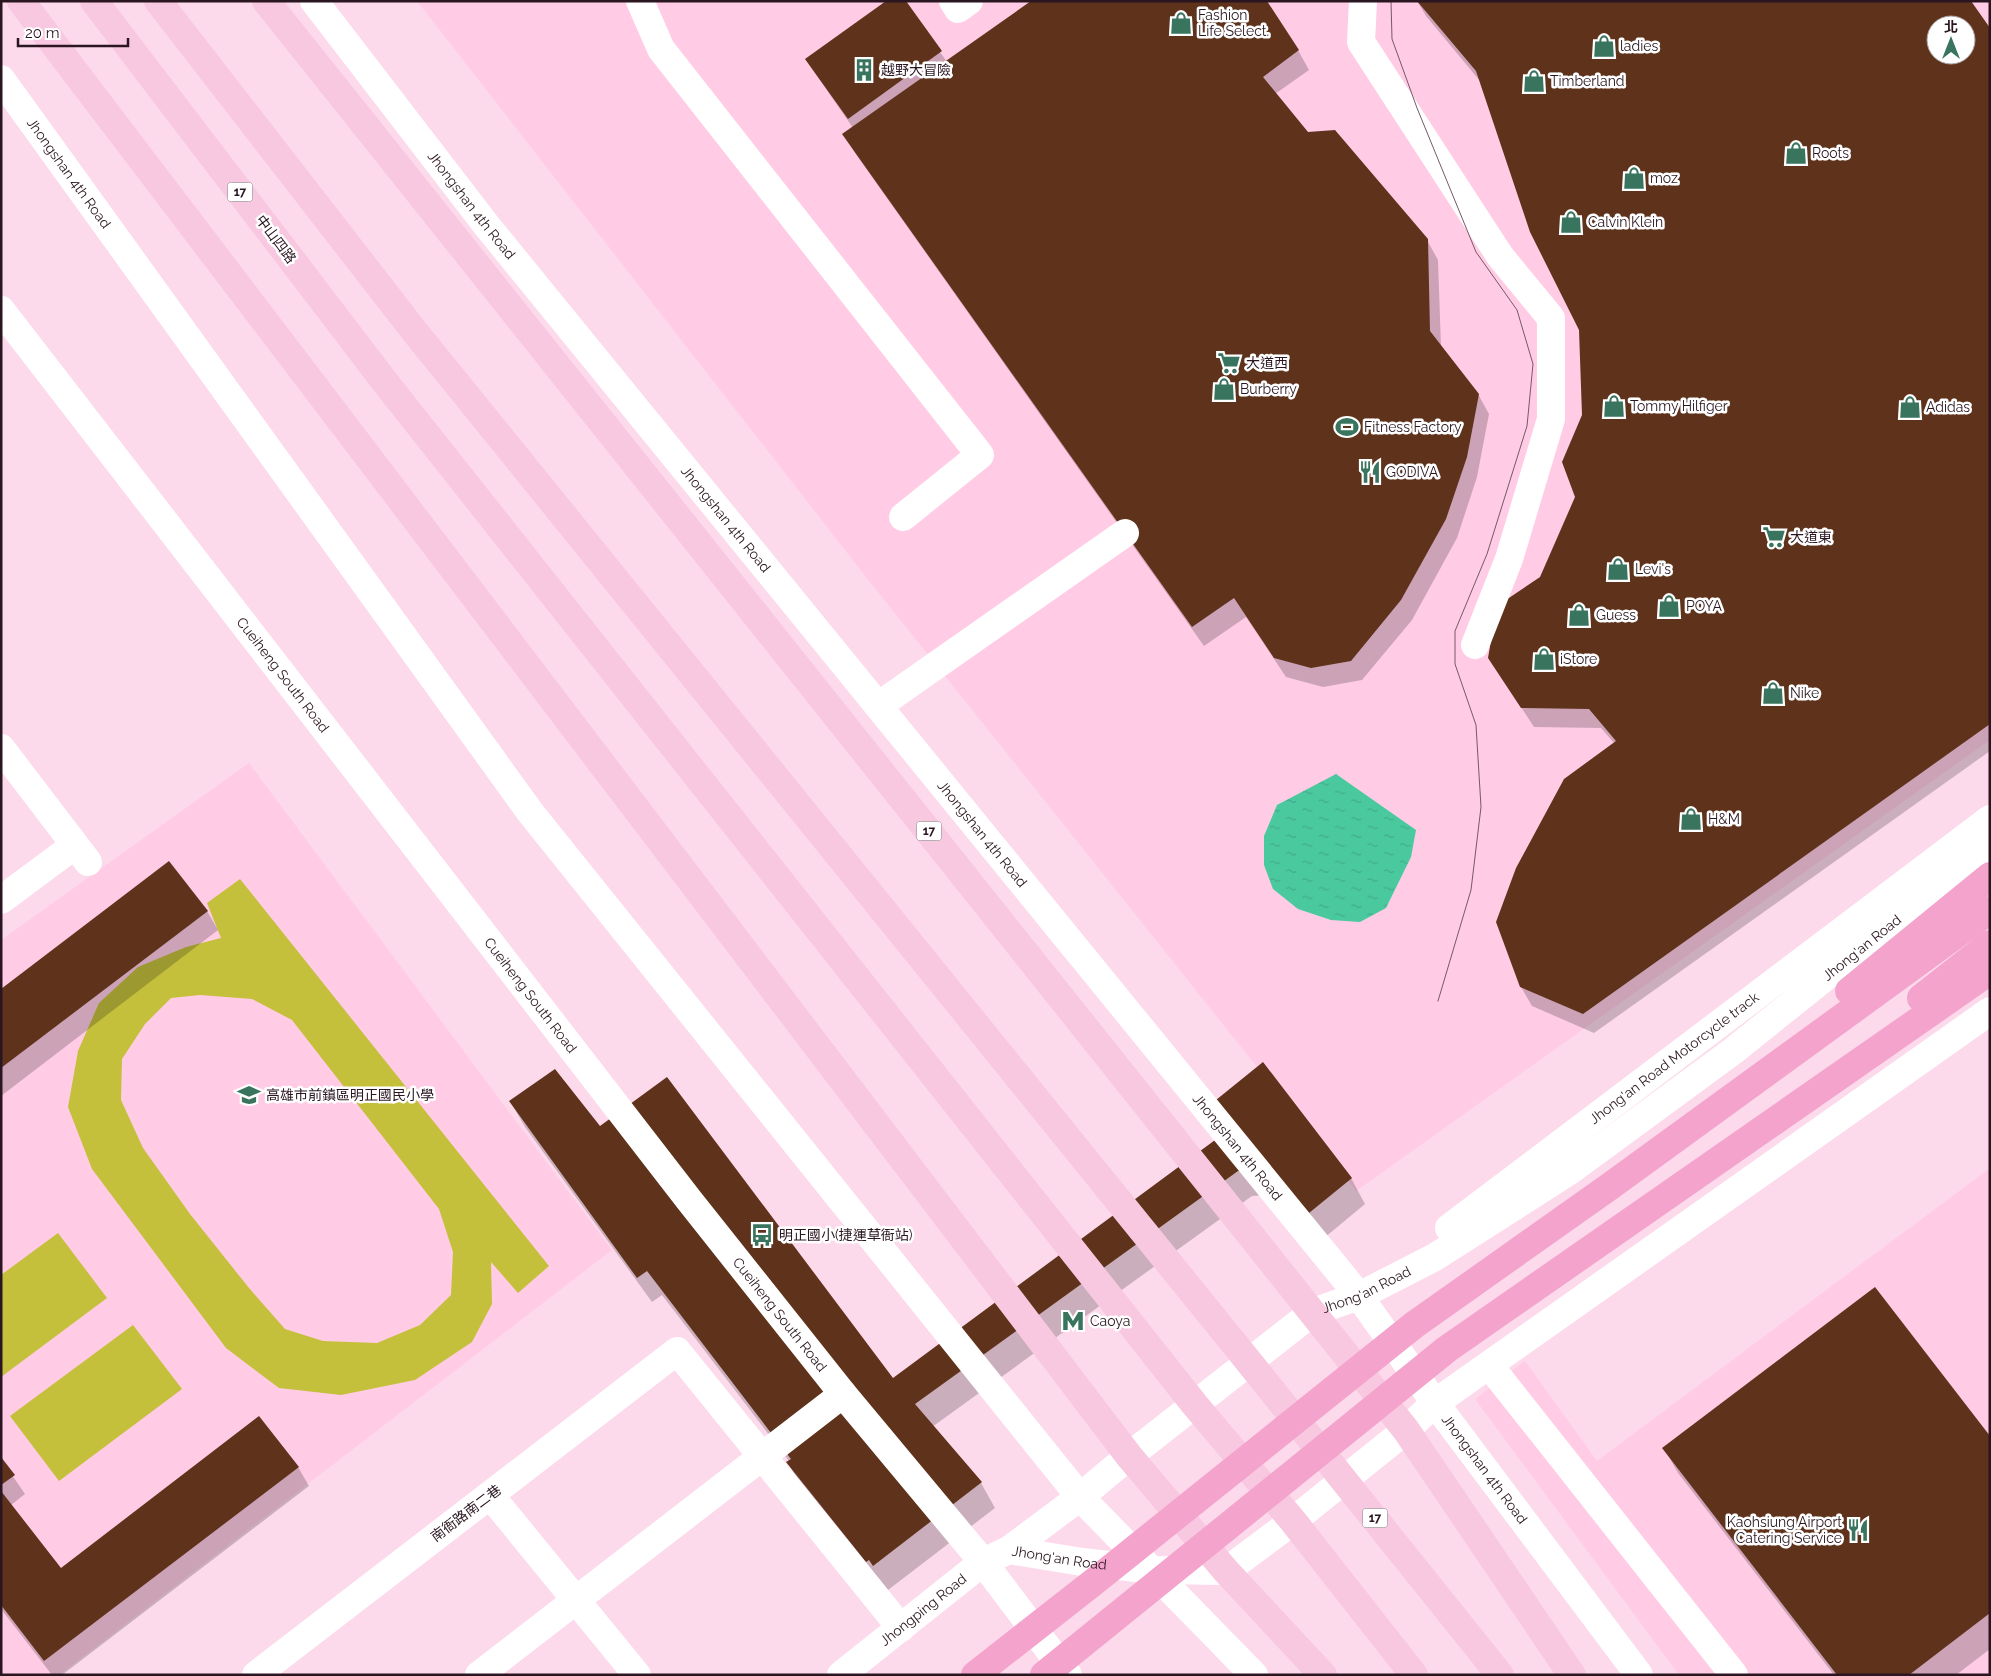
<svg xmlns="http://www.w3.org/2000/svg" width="1991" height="1676" font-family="Raleway,'Noto Sans TC',sans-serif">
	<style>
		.built { fill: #ffcbe5; fill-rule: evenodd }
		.garden { fill: #c4c03c; fill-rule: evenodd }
		.water { fill: url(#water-ripples) }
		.shadow { fill: #0003; fill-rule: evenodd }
		.building { fill: #5e321b; fill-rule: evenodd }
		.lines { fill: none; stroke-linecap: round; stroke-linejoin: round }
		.minor { stroke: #fff; stroke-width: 28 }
		.major { stroke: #f8c8e0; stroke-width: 28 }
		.highway { stroke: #f3a3cc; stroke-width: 28 }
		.tram { stroke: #745a67; stroke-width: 1 }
		.labels { text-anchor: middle; stroke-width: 5; stroke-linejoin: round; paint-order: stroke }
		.shield { fill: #fff; stroke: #6a5c63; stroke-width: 1 }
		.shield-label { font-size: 12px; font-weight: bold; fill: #2a1620 }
		.poi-label { font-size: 14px; fill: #2a1620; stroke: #fff; text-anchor: start }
		.street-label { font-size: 14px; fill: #2a1620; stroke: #fff }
	</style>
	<defs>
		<pattern id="water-ripples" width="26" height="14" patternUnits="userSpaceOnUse" patternTransform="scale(1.25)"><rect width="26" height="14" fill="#4ac99f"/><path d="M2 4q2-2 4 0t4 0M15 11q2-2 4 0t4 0" fill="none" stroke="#41ac89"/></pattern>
	</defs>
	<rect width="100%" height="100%" fill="#fddaeb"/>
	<g class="built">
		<path d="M 417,1 L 1990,1 L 1990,740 L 1356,1191 L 866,577 ZM 1936,25 L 1966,25 L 1966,55 L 1936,55 Z"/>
		<path d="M 249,763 L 612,1250 L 59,1675 L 1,1675 L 1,940 Z"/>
		<path d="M 1990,1168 L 1990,1675 L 1679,1675 L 1475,1399 L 1525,1361 L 1597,1461 Z"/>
	</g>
	<g class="garden">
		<path d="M 240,879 L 549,1266 L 518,1293 L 491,1262 L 492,1304 L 472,1342 L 415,1380 L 341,1395 L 279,1388 L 226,1348 L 92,1169 L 68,1107 L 78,1051 L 99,1003 L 138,967 L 186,947 L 221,938 L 207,903 ZM 200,995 L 252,999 L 292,1020 L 439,1209 L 453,1252 L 451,1295 L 420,1325 L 377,1343 L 323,1341 L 285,1329 L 249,1288 L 190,1214 L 143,1148 L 121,1100 L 122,1059 L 145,1024 L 171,998 Z"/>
		<path d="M 58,1233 L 107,1298 L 1,1377 L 1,1275 Z"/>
		<path d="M 133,1325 L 182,1389 L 59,1481 L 10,1416 Z"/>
	</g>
	<path class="water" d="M 1336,774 L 1416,830 L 1411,857 L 1386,908 L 1360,922 L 1331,920 L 1298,909 L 1273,889 L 1264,865 L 1264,836 L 1277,805 Z"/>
	<g class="shadow">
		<path d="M 904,1 L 947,62 L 1298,50 L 1309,70 L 1275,94 L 1307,133 L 1427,240 L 1438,260 L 1441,347 L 1478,394 L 1489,414 L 1477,477 L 1457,538 L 1412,620 L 1362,680 L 1323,687 L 1286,677 L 1246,617 L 1204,646 L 855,153 L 844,134 L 853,128 L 806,60 Z"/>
		<path d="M 1417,1 L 1970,1 L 1990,30 L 1990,751 L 1594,1033 L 1532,1006 L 1521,987 L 1615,744 L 1601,728 L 1534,727 L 1489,658 L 1541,578 L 1576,497 L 1583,415 L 1580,330 L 1480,81 L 1426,16 ZM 1936,25 L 1966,25 L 1966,55 L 1936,55 Z"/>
		<path d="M 207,911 L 218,930 L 1,1096 L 1,991 Z"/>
		<path d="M 510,1101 L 599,1128 L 893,1380 L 1234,1128 L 1351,1178 L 1365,1204 L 1324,1238 L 1286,1194 L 1252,1196 L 932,1427 L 981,1483 L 995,1508 L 888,1590 L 795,1475 L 788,1463 L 789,1461 L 662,1295 L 652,1302 L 525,1127 Z"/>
		<path d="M 1990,1438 L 1990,1649 L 1956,1675 L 1834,1675 L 1678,1473 L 1664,1448 Z"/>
		<path d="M 1,1459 L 25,1494 L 11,1505 L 61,1570 L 298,1467 L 309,1486 L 62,1675 L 52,1675 L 1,1609 Z"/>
	</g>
	<g class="building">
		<path d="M 886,1 L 906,1 L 942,51 L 848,119 L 805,59 Z"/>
		<path d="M 1031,1 L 1267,1 L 1299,50 L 1263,77 L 1308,132 L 1335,130 L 1428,239 L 1430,331 L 1479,394 L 1467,457 L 1446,519 L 1401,600 L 1351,661 L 1311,668 L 1274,658 L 1234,598 L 1192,627 L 842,134 Z"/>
		<path d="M 1417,1 L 1971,1 L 1990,28 L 1990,724 L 1583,1014 L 1520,987 L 1496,922 L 1516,868 L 1564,779 L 1616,741 L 1589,709 L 1521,708 L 1488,658 L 1497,606 L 1540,577 L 1575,497 L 1562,462 L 1582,415 L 1579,330 L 1530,232 L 1476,71 ZM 1936,25 L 1966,25 L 1966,55 L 1936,55 Z"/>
		<path d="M 169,861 L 208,911 L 1,1068 L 1,989 Z"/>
		<path d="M 1263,1062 L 1352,1178 L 1309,1213 L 1270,1169 L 1238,1171 L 915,1404 L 982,1482 L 873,1566 L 869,1560 L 866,1562 L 786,1462 L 791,1459 L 647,1271 L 637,1278 L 509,1101 L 555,1069 L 600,1126 L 667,1077 L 893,1378 L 1234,1126 L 1216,1100 Z"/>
		<path d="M 1875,1287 L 1990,1436 L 1990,1613 L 1909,1675 L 1837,1675 L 1662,1448 Z"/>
		<path d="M 259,1416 L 299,1467 L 44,1661 L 1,1605 L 1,1491 L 61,1568 Z"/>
		<path d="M 1,1457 L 15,1475 L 1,1485 Z"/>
	</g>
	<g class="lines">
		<g class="minor">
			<path id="s1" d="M 314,1 L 487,226 L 1359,1296 L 1435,1403 L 1639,1675"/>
			<path d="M 640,1 L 661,49 L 980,455 L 903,517"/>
			<path d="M 953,1 L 958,9 L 969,1"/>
			<path d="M 1363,1 L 1361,42 L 1500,256 L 1551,318 L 1551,419 L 1509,559 L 1475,645"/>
			<path id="s2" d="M 1,79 L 530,812 L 1080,1497 L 1254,1675"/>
			<path id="s3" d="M 1,310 L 689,1200 L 843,1394 L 983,1562 L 1068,1675"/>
			<path d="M 878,706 L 1125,533"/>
			<path d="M 1,748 L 88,862"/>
			<path d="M 1,900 L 75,845"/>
			<path id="s4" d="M 1449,1228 L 1990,819"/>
			<path d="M 1489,1365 L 1734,1675"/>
			<path d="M 490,1495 L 637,1675"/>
			<path id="s5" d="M 1009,1550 L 1082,1562 L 1154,1570 L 1226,1571 L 1293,1521 L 1406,1430 L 1435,1403 L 1990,1011"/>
			<path d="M 256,1675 L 677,1351 L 901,1628"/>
			<path d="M 479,1675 L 843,1394"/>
			<path id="s6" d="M 841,1675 L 983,1562 L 1009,1550 L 1080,1497 L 1129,1456 L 1313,1312 L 1359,1296 L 1435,1257 L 1571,1170 L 1733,1051 L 1990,845"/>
		</g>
		<g class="major">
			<path d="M 21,1 L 1129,1456 L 1226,1571 L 1323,1675"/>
			<path d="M 94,1 L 385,382 L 1195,1405 L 1293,1521 L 1414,1675"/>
			<path d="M 158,1 L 415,332 L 1249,1362 L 1500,1675"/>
			<path d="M 266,1 L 1406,1430 L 1572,1675"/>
		</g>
		<g class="highway">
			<path d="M 1849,991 L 1990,876"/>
			<path d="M 1921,998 L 1990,944"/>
			<path d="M 975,1675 L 1095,1581 L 1414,1325 L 1609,1187 L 1990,910"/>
			<path d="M 1044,1675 L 1447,1349 L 1990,971"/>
		</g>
		<path class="tram" d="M 1391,1 L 1392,39 L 1417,108 L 1476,252 L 1517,310 L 1533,364 L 1527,426 L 1487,554 L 1455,631 L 1455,664 L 1476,725 L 1481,807 L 1471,890 L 1438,1001"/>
	</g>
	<defs>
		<symbol id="shop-bare" viewBox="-9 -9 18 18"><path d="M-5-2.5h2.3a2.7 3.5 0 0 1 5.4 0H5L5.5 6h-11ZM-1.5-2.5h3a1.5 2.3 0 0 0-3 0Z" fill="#38745e" stroke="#fff" stroke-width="2.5" paint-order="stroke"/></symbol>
		<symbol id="building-bare" viewBox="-9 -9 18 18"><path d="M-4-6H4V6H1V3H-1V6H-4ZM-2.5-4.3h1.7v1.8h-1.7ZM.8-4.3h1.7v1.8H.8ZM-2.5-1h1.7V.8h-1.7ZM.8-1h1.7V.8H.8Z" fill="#38745e" stroke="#fff" stroke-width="2.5" paint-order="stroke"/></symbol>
		<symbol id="supermarket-bare" viewBox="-9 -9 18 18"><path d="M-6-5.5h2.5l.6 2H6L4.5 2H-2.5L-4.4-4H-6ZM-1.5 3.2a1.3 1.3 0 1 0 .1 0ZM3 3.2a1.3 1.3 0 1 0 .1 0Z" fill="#38745e" stroke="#fff" stroke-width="2.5" paint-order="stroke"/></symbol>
		<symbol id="stadium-bare" viewBox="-9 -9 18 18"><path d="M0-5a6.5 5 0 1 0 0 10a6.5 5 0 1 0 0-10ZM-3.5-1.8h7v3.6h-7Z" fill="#38745e" stroke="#fff" stroke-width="2.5" paint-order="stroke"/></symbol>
		<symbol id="restaurant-bare" viewBox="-9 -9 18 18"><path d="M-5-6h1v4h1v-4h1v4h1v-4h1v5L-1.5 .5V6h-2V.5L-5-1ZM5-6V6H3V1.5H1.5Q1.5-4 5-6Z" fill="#38745e" stroke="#fff" stroke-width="2.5" paint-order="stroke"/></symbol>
		<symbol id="school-bare" viewBox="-9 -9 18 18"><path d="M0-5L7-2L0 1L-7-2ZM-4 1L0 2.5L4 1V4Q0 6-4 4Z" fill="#38745e" stroke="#fff" stroke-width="2.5" paint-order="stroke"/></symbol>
		<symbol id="bus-bare" viewBox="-9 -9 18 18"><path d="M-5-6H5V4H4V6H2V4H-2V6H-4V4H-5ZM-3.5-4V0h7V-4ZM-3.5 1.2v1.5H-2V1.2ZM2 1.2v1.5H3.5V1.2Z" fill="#38745e" stroke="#fff" stroke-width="2.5" paint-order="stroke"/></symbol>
		<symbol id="metro-bare" viewBox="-9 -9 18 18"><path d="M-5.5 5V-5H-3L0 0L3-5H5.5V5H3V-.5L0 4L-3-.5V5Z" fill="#38745e" stroke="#fff" stroke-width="2.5" paint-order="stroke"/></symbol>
	</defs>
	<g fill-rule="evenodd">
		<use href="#shop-bare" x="1165" y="7" width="32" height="32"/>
		<use href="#shop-bare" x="1588" y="30" width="32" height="32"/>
		<use href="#building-bare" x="848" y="54" width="32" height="32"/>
		<use href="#shop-bare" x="1518" y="65" width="32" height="32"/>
		<use href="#shop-bare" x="1780" y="137" width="32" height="32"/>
		<use href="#shop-bare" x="1618" y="162" width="32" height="32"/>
		<use href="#shop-bare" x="1555" y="206" width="32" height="32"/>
		<use href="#supermarket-bare" x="1213" y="347" width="32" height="32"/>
		<use href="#shop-bare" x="1208" y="373" width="32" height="32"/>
		<use href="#shop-bare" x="1598" y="390" width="32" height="32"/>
		<use href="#shop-bare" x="1894" y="391" width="32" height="32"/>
		<use href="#stadium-bare" x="1331" y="411" width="32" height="32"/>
		<use href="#restaurant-bare" x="1354" y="456" width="32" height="32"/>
		<use href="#supermarket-bare" x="1758" y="521" width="32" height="32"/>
		<use href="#shop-bare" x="1602" y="553" width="32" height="32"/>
		<use href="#shop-bare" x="1653" y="590" width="32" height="32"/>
		<use href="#shop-bare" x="1563" y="599" width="32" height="32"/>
		<use href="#shop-bare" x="1528" y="643" width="32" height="32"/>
		<use href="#shop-bare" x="1757" y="677" width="32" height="32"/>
		<use href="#shop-bare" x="1675" y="803" width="32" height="32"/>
		<use href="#school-bare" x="233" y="1079" width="32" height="32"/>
		<use href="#bus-bare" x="746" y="1219" width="32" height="32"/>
		<use href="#metro-bare" x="1057" y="1305" width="32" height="32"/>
		<use href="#restaurant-bare" x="1842" y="1514" width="32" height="32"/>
	</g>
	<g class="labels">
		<g class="shield">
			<rect x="227.5" y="182.5" width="25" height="19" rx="4"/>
			<rect x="916.5" y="821.5" width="25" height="19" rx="4"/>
			<rect x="1362.5" y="1508.5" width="25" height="19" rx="4"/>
		</g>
		<g class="shield-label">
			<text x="240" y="196">17</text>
			<text x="929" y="835">17</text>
			<text x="1375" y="1522">17</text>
		</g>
		<g class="poi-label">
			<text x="1198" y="20">Fashion<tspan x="1198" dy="16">Life Select.</tspan></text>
			<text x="1620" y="51">ladies</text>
			<text x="881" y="75">越野大冒險</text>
			<text x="1550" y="86">Timberland</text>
			<text x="1812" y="158">Roots</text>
			<text x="1650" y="183">moz</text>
			<text x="1588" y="227">Calvin Klein</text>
			<text x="1246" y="368">大道西</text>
			<text x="1240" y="394">Burberry</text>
			<text x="1630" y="411">Tommy Hilfiger</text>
			<text x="1926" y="412">Adidas</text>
			<text x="1364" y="432">Fitness Factory</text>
			<text x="1386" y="477">GODIVA</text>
			<text x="1790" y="542">大道東</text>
			<text x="1635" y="574">Levi's</text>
			<text x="1686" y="611">POYA</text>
			<text x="1596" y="620">Guess</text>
			<text x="1560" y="664">iStore</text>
			<text x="1790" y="698">Nike</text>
			<text x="1708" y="824">H&amp;M</text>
			<text x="266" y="1100">高雄市前鎮區明正國民小學</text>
			<text x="779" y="1240">明正國小(捷運草衙站)</text>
			<text x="1090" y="1326">Caoya</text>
			<text x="1842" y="1527" text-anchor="end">Kaohsiung Airport<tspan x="1842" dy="16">Catering Service</tspan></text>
		</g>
		<g class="street-label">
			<text dy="5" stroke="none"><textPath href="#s2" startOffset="116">Jhongshan 4th Road</textPath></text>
			<text dy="5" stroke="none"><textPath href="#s1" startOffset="258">Jhongshan 4th Road</textPath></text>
			<text transform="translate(276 239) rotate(53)" y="5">中山四路</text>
			<text dy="5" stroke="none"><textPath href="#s1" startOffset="662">Jhongshan 4th Road</textPath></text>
			<text dy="5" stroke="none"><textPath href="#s3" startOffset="461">Cueiheng South Road</textPath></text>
			<text dy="5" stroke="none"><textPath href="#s1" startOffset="1068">Jhongshan 4th Road</textPath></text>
			<text dy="5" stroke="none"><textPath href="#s6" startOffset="1258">Jhong'an Road</textPath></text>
			<text dy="5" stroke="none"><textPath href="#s3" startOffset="866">Cueiheng South Road</textPath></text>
			<text dy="5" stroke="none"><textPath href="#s4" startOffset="282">Jhong'an Road Motorcycle track</textPath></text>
			<text dy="5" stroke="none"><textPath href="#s1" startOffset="1472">Jhongshan 4th Road</textPath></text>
			<text dy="5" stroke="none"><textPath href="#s6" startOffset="654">Jhong'an Road</textPath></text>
			<text dy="5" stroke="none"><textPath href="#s3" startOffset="1271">Cueiheng South Road</textPath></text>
			<text dy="5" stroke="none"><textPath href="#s1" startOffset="1878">Jhongshan 4th Road</textPath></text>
			<text transform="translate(466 1513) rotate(-37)" y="5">南衙路南二巷</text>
			<text dy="5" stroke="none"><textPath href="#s5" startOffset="51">Jhong'an Road</textPath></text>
			<text dy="5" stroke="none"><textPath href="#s6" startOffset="105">Jhongping Road</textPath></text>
		</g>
	</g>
	<rect width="1991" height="1676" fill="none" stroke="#2a1620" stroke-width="5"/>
	<g transform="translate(1951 40)"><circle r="24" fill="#ffffff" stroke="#aaa2a6"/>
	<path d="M0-4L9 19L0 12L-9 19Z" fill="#38745e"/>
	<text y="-8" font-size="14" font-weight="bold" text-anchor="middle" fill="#2a1620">北</text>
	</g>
	<path d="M18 38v8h110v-8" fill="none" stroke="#2a1620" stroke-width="2.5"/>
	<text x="25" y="38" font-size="15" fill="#2a1620" stroke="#ffffff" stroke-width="4" paint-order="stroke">20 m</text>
</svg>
